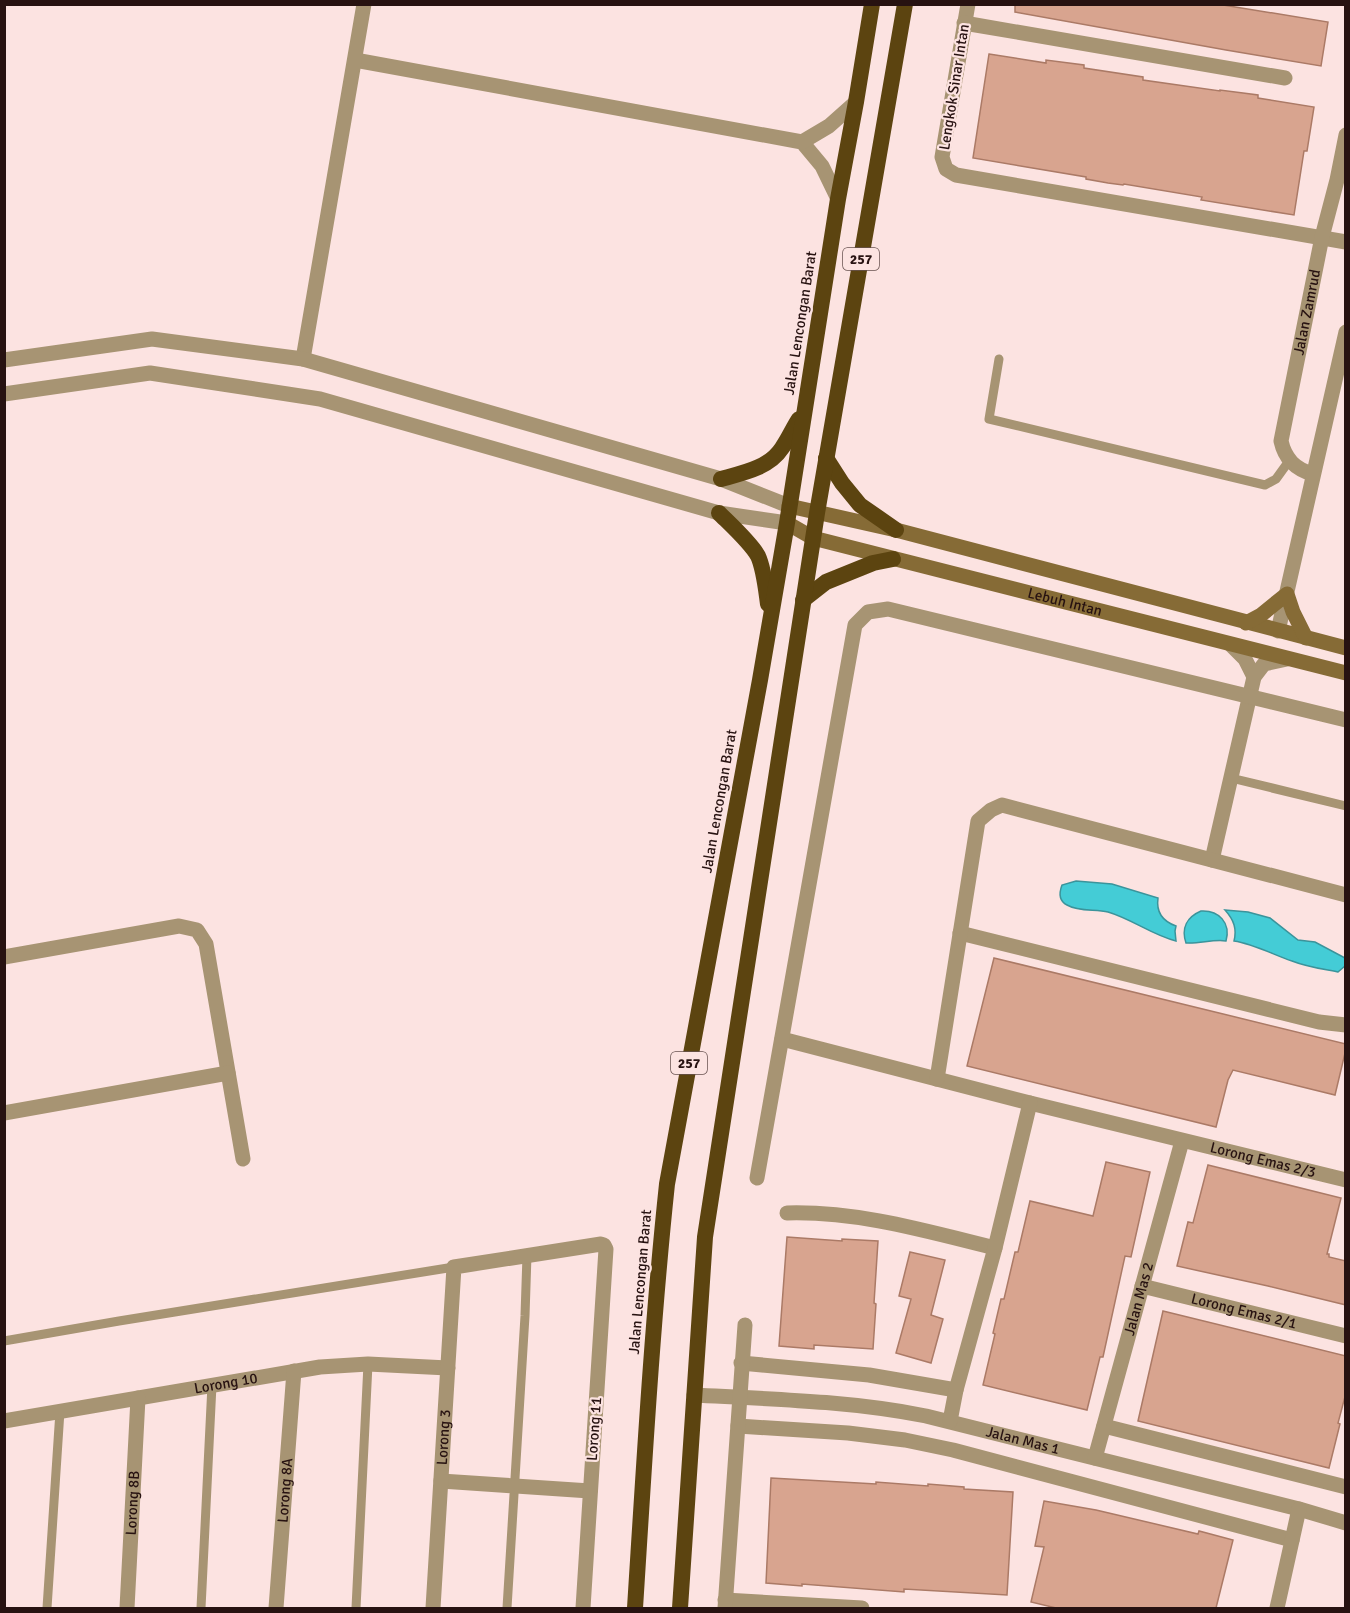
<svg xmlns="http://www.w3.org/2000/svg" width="1350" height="1613" font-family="Signika,sans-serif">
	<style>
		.water { fill: #44ccd6; stroke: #3b949b; stroke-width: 1.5 }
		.building { fill: #d8a48f; stroke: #ab7a66; stroke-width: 1.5 }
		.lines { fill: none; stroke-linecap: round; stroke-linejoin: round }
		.service { stroke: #a79473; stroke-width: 9 }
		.minor { stroke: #a79473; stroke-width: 15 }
		.secondary { stroke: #866b36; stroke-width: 15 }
		.trunk { stroke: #5c4410; stroke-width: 16 }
		.labels { text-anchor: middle; stroke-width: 4.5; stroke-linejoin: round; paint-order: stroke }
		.shield { fill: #fce3e1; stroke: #67514f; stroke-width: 1.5 }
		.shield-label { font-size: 14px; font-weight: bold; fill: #271211 }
		.street-label { font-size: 15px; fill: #271211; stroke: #fce3e1 }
	</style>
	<rect width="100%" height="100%" fill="#fce3e1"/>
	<g class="water">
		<path d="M 1076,881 L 1112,884 L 1158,898 C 1156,912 1162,921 1176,926 L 1175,931 L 1176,941 C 1152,935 1132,919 1108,912 C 1095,909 1079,912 1067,905 C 1059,901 1059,893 1062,885 Z"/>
		<path d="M 1225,910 L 1248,912 L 1270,918 L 1298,940 L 1315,942 L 1345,958 L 1345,966 L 1338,972 C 1323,969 1307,967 1292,961 C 1274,955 1254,944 1234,941 C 1237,929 1234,920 1225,910 Z"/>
		<path d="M 1201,911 C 1219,910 1231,923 1226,941 C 1213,939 1200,944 1186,943 C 1181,928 1187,917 1201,911 Z"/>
	</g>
	<g class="building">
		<path d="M 1015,4 L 1217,4 L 1328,22 L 1321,66 L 1226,50 L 1015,12 Z"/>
		<path d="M 989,54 L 1046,63 L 1046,60 L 1084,65 L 1084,68 L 1143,77 L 1143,80 L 1220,91 L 1220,90 L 1243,93 L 1258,95 L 1258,98 L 1314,107 L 1307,151 L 1304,151 L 1294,215 L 1201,200 L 1202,197 L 1124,184 L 1123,185 L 1108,183 L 1086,179 L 1086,177 L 973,158 Z"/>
		<path d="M 994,958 L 1346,1044 L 1346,1049 L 1335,1095 L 1233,1070 L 1228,1080 L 1216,1127 L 967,1066 Z"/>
		<path d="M 1106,1162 L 1150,1172 L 1131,1257 L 1125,1256 L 1103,1357 L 1100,1357 L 1087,1410 L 983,1385 L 995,1334 L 993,1333 L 1001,1299 L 1004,1299 L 1015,1252 L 1018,1252 L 1030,1201 L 1093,1216 Z"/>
		<path d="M 1208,1165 L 1341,1198 L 1327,1254 L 1329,1254 L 1329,1257 L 1346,1261 L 1346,1305 L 1268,1286 L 1177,1266 L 1188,1222 L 1193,1223 Z"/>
		<path d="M 787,1237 L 842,1241 L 842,1239 L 878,1241 L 874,1303 L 876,1304 L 873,1349 L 814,1345 L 814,1349 L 779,1346 Z"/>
		<path d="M 910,1252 L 945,1260 L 931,1315 L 943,1319 L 931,1363 L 896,1353 L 911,1299 L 899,1296 Z"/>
		<path d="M 1163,1311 L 1346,1356 L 1346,1393 L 1338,1423 L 1340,1424 L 1329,1468 L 1138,1421 Z"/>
		<path d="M 771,1478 L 876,1484 L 876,1482 L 928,1486 L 928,1484 L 964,1487 L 964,1489 L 1013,1492 L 1007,1595 L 904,1589 L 904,1592 L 802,1584 L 802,1586 L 766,1583 Z"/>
		<path d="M 1044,1501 L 1096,1510 L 1198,1534 L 1199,1531 L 1233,1540 L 1216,1608 L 1056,1608 L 1031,1602 L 1044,1547 L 1035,1546 Z"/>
	</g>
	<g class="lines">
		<g class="service">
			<path d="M 999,359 L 989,419 L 1265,485 L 1276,479 L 1289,461"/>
			<path d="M 1231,778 L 1346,806"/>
			<path d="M 4,1341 L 119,1321 L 454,1267"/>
			<path d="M 47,1608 L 60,1411"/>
			<path d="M 201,1608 L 212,1385"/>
			<path d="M 356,1608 L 368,1364"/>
			<path d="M 507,1608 L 525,1316 L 527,1255"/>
		</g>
		<g class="minor">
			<path d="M 968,4 L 942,157 L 946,169 L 956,175 L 1346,242"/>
			<path d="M 964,23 L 1285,78"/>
			<path d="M 355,60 L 802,142 L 822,166 L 838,199"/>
			<path d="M 802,142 L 829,126 L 856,102"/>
			<path d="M 303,359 L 364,4"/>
			<path d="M 4,360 L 152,339 L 303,359 L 721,479 L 789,506"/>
			<path d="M 4,394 L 150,373 L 320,399 L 719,513 L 787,523"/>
			<path id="s1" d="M 1313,474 C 1295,469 1285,459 1281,441 L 1322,237 L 1337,180 L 1346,135"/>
			<path d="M 1278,631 L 1346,332"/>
			<path d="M 1231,645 L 1245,659 L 1254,677"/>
			<path d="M 1212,860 L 1254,677 L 1264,664 L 1287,659"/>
			<path d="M 960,933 L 1319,1022 L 1346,1025"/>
			<path d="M 4,957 L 179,926 L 197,930 L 206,944 L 243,1159"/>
			<path id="s2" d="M 782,1039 L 1030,1103 L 1346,1180"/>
			<path d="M 937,1079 L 978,821 L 991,810 L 1002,805 L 1346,895"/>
			<path d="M 4,1113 L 228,1073"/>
			<path d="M 757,1178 L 855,625 L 868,612 L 888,609 L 1346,720"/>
			<path d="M 787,1213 C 858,1211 926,1231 995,1248"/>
			<path id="s3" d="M 1142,1286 L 1346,1336"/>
			<path d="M 741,1363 L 869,1375 L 956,1390"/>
			<path id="s4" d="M 694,1395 C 772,1399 850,1401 926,1416 L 1299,1509 L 1346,1523"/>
			<path id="s5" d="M 4,1421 L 320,1367 L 368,1364 L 448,1368"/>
			<path d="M 950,1421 L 956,1390 L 995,1248 L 1030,1103"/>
			<path d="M 738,1426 L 848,1433 L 905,1440 L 953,1450 L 1292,1540"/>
			<path d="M 1104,1426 L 1346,1487"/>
			<path id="s6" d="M 1095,1458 L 1182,1141"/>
			<path d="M 441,1481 L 590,1491"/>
			<path d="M 725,1600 L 862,1608"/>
			<path id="s7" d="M 127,1608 L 138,1398"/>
			<path id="s8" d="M 276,1608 L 294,1371"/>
			<path id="s9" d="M 433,1608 L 454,1267 L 601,1244 L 604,1245 L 606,1249 L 583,1608"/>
			<path d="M 725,1608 L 745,1325"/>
			<path d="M 1277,1608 L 1299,1509"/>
		</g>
		<g class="secondary">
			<path d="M 789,506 L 896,530 L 1346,648"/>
			<path id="s10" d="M 787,523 L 813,538 L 1346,673"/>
			<path d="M 1246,623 L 1261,615 L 1287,594 L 1293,612 L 1306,638"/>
		</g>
		<g class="trunk">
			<path d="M 826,458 L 842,483 L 860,505 L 896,530"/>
			<path d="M 721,479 C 743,473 769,468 782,448 C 789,438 793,428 799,419"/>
			<path d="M 719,513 C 730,524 751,543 758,556 C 764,569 766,590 768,604"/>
			<path d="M 803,600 L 826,582 L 873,563 L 893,559"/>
			<path d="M 635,1608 C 644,1467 652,1325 667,1184 L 760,680 L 787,523 L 838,199 L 856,102 L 872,4"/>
			<path d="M 680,1608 L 705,1237 L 817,513 L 905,4"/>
		</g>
	</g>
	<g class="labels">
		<g class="shield">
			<rect x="843" y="248" width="36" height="22" rx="4.5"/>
			<rect x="671" y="1052" width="36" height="22" rx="4.5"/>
		</g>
		<g class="shield-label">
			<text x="861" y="264">257</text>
			<text x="689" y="1068">257</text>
		</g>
		<g class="street-label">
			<text transform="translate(954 87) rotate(-81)" y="5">Lengkok Sinar Intan</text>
			<text dy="5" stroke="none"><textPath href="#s1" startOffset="180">Jalan Zamrud</textPath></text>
			<text transform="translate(800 323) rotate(-81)" y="5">Jalan Lencongan Barat</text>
			<text dy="5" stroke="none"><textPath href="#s10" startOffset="290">Lebuh Intan</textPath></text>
			<text transform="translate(719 801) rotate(-80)" y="5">Jalan Lencongan Barat</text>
			<text dy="5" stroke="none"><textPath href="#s2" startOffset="496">Lorong Emas 2/3</textPath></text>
			<text transform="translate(640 1282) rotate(-85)" y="5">Jalan Lencongan Barat</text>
			<text dy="5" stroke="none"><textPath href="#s6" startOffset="165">Jalan Mas 2</textPath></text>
			<text dy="5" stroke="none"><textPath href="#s3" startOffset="105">Lorong Emas 2/1</textPath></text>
			<text dy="5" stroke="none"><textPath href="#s5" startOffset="225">Lorong 10</textPath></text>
			<text transform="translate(594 1429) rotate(-86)" y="5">Lorong 11</text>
			<text dy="5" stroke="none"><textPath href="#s9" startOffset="171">Lorong 3</textPath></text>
			<text dy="5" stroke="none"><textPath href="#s4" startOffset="333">Jalan Mas 1</textPath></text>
			<text dy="5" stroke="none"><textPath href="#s8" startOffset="118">Lorong 8A</textPath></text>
			<text dy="5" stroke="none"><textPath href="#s7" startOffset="105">Lorong 8B</textPath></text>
		</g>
	</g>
	<rect width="1350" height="1613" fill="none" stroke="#271211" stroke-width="12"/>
</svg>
